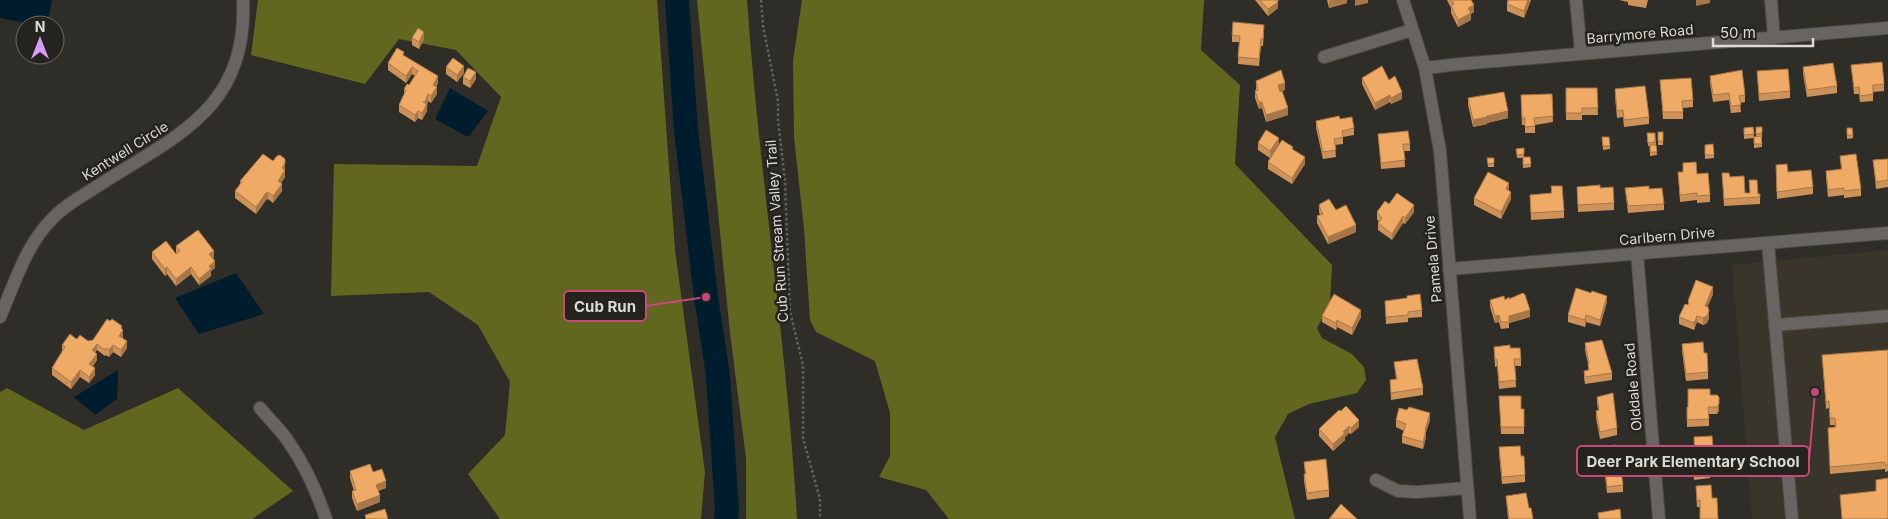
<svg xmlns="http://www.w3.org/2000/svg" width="1888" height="519" font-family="Inter,sans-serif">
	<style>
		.built { fill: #39352a }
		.forest { fill: #626720 }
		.water { fill: #001d2d }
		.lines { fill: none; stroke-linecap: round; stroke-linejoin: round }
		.river { stroke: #001d2d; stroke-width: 24 }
		.minor-casing { stroke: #4b4943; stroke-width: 14 }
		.path { stroke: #63625c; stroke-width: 2.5; stroke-dasharray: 2.5 2.5; stroke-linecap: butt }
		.minor { stroke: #686462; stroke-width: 12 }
		.wall { fill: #ce9258 }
		.shaded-wall { fill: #a77747 }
		.building { fill: #efaa66; stroke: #a77747 }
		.labels { text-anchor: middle; stroke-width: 5; stroke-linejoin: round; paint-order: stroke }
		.street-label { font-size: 14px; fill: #dbdad6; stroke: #25231d }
		.leader { fill: none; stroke: #c8487a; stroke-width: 2 }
		.callout-dot { fill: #c8487a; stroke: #25231d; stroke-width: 2 }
		.callout { fill: #25231d; stroke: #c8487a; stroke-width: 2 }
		.callout-label { font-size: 15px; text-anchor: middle; font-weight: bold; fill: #dbdad6 }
	</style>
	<rect width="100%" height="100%" fill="#2f2d27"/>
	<path class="built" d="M 1888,250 L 1888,519 L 1752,519 L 1732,265 Z"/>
	<g class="forest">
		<path d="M 258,0 L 657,0 L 675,250 L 705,472 L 701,519 L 500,519 L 468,474 L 505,435 L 510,382 L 478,325 L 429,292 L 331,296 L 334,164 L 477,166 L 501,97 L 456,50 L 399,39 L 365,84 L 251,55 Z"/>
		<path d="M 697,0 L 747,0 C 759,173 787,345 797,519 L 746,519 L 746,458 L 730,333 Z"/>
		<path d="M 802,0 L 1204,0 L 1201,50 L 1240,85 L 1235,164 L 1332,265 L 1330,303 L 1317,328 L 1322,338 L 1352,354 L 1364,367 L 1366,380 L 1357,393 L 1309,404 L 1288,414 L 1275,437 L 1295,519 L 949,519 L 926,490 L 879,477 L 890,456 L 890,413 L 875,361 L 816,332 L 810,320 L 804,229 L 794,137 L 793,61 Z"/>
		<path d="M 7,388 L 84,430 L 178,388 L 293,491 L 252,519 L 0,519 L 0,392 Z"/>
	</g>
	<g class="water">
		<path d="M 0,0 L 52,0 L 47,25 L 35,25 L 0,18 Z"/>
		<path d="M 450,88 L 488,111 L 468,137 L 435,119 Z"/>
		<path d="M 236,273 L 264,314 L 199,334 L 175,298 Z"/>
		<path d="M 118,370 L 117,399 L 95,415 L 74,397 Z"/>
	</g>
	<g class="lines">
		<path class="river" d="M 677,0 L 686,130 L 706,297 L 718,375 L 727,510 L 726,519"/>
		<defs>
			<g id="minor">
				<path d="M 1403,0 L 1425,68 L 1440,151 L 1470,519"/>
				<path d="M 1576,0 L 1581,53"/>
				<path d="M 1771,0 L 1774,38"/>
				<path d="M 1324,57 L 1412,30"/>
				<path d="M 1425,68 L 1460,64 L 1888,28"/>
				<path d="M 1768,243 L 1792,519"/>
				<path d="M 1637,253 L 1659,519"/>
				<path d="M 1449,269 L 1888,233"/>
				<path d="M 0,317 C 15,283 26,244 53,218 C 64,206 79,198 93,189 C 172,137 248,112 243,0"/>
				<path d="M 1775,325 L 1888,316"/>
				<path d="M 260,408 C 269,419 280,429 288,441 C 305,465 317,492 326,519"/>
				<path d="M 1376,480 L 1398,491 L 1417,492 L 1467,488"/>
			</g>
		</defs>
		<use href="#minor" class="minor-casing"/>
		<path class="path" d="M 761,0 L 763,26 L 778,101 L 778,120 L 785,181 L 790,312 L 803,365 L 803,438 L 820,499 L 820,519"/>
		<use href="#minor" class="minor"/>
	</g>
	<g class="wall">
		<path d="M 1255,0 L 1279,0 L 1278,1 L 1278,8 L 1268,16 Z"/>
		<path d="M 1327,0 L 1349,0 L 1347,0 L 1347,3 L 1329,8 Z"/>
		<path d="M 1447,0 L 1471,0 L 1474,12 L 1471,14 L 1471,20 L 1458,27 L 1451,13 L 1451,8 Z"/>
		<path d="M 1531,0 L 1524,18 L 1507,11 L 1507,4 Z"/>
		<path d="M 1619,0 L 1648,0 L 1646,8 L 1628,5 L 1628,2 Z"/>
		<path d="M 1264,32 L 1263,46 L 1261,46 L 1259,66 L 1238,64 L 1239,42 L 1232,42 L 1232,35 Z"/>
		<path d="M 412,38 L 424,39 L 419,49 L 412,45 Z"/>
		<path d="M 404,56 L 438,83 L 436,87 L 437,94 L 431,103 L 428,101 L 427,104 L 427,111 L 422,120 L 418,118 L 415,122 L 399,112 L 399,105 L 404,96 L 404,89 L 409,85 L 415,76 L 412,74 L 406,83 L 388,70 L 388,63 Z"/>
		<path d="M 1851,65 L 1884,84 L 1884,91 L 1873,92 L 1873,101 L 1860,102 L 1859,94 L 1854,94 Z"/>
		<path d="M 446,67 L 464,73 L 457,82 L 446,74 Z"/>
		<path d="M 1803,67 L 1837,86 L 1837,93 L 1807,97 L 1803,74 Z"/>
		<path d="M 1757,71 L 1790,91 L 1790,98 L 1759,101 Z"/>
		<path d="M 1710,76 L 1745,95 L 1745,102 L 1740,103 L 1741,112 L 1731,113 L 1729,100 L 1713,102 L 1710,83 Z"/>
		<path d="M 463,77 L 476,79 L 470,88 L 463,84 Z"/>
		<path d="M 1362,78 L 1389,80 L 1402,99 L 1391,104 L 1390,102 L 1375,110 L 1362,84 Z"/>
		<path d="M 1660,80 L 1693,100 L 1693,107 L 1683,108 L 1683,119 L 1663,119 Z"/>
		<path d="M 1256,81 L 1285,90 L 1280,91 L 1288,115 L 1266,122 L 1262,108 L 1259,109 L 1255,98 L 1255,91 L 1256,90 Z"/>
		<path d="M 1566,88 L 1597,88 L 1598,115 L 1582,115 L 1582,120 L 1566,120 Z"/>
		<path d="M 1615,89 L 1649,117 L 1649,124 L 1624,127 L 1623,117 L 1617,118 L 1615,96 Z"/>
		<path d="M 1552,94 L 1553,122 L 1535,125 L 1535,133 L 1525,133 L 1525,125 L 1522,125 L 1521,95 Z"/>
		<path d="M 1468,98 L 1508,118 L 1487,123 L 1487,124 L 1473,127 L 1468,105 Z"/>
		<path d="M 1340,119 L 1354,128 L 1354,135 L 1343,137 L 1343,144 L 1335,145 L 1336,157 L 1323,159 L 1316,128 L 1316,121 Z"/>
		<path d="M 1753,127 L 1754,137 L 1756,137 L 1756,127 L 1762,127 L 1762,147 L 1754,148 L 1754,138 L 1744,139 L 1744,128 Z"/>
		<path d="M 1847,128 L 1853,135 L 1853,138 L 1847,139 Z"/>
		<rect x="1658" y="132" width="5" height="13"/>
		<path d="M 1647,133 L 1655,133 L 1657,155 L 1650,156 L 1650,146 L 1648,146 Z"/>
		<path d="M 1378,134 L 1410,144 L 1410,151 L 1404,151 L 1405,167 L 1381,169 Z"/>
		<path d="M 1602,137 L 1609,137 L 1610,149 L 1603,150 Z"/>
		<path d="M 1258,143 L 1279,145 L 1293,150 L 1305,164 L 1292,184 L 1268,169 L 1268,162 L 1270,158 L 1258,150 Z"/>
		<path d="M 1705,145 L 1714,155 L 1714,158 L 1705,159 Z"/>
		<path d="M 1524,148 L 1524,157 L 1530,157 L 1531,167 L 1523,168 L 1523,158 L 1517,158 L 1516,149 Z"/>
		<path d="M 1840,156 L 1861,189 L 1861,196 L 1844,198 L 1844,195 L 1828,197 L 1826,178 L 1826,171 L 1841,169 Z"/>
		<path d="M 1487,158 L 1494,158 L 1494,167 L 1488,167 Z"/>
		<path d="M 1888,159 L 1888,187 L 1876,189 L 1873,160 Z"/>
		<path d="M 1683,163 L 1697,174 L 1710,195 L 1710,202 L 1697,203 L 1697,200 L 1680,202 L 1678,172 L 1683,172 Z"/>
		<path d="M 285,169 L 285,177 L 281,183 L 282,191 L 273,203 L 268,199 L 266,200 L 256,214 L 235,198 L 235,191 L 240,184 L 240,181 Z"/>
		<path d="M 1776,172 L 1813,187 L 1813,194 L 1777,199 Z"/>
		<path d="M 1722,173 L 1730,177 L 1745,193 L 1760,194 L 1760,204 L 1724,206 Z"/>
		<path d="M 1551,186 L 1564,211 L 1564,218 L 1531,220 L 1530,195 L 1551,193 Z"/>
		<path d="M 1577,187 L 1600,188 L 1614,203 L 1614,210 L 1578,212 Z"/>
		<path d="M 1625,188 L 1649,189 L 1664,204 L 1664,210 L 1628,213 Z"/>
		<path d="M 1509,190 L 1509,191 L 1511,199 L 1501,219 L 1474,205 L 1474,198 Z"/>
		<path d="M 1389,204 L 1414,212 L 1405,224 L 1403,223 L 1392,240 L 1378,230 L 1378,223 L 1379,222 L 1377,219 L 1377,212 Z"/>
		<path d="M 1319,206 L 1336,210 L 1356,232 L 1328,244 L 1317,223 L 1317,216 L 1320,215 L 1319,212 Z"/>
		<path d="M 176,246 L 214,258 L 213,258 L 215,268 L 211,271 L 211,276 L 199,285 L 191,274 L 176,286 L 167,274 L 165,276 L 152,259 L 152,252 L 176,254 Z"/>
		<path d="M 1591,293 L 1607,302 L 1600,326 L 1586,322 L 1585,327 L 1568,322 L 1568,315 Z"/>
		<path d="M 1713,294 L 1707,307 L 1709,318 L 1707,323 L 1703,325 L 1697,322 L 1694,330 L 1679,324 L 1679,317 L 1688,305 L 1688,301 Z"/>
		<path d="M 1509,299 L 1530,317 L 1509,323 L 1509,328 L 1501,329 L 1499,322 L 1495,323 L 1490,307 L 1490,300 Z"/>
		<path d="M 1385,301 L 1422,310 L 1422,317 L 1408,318 L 1408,322 L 1386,324 Z"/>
		<path d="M 1322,316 L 1361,317 L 1352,335 L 1337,327 L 1336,330 L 1322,322 Z"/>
		<path d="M 122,329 L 123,338 L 127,348 L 121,357 L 113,352 L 109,357 L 106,355 L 105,356 L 97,350 L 95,352 L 97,360 L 93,366 L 95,375 L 89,383 L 80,377 L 71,389 L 52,375 L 52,368 L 62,351 L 62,345 L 75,338 L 88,341 L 93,340 Z"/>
		<path d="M 1585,343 L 1612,373 L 1612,380 L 1585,384 L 1584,378 L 1584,371 L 1588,370 L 1588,364 L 1585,350 Z"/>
		<path d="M 1682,344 L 1708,372 L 1708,379 L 1686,381 L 1682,351 Z"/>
		<path d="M 1494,347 L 1510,348 L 1521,359 L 1521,366 L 1515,366 L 1516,387 L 1499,389 L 1497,366 L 1495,367 Z"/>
		<path d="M 1888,350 L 1888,471 L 1885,472 L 1885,469 L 1830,474 L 1828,428 L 1835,427 L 1835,425 L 1830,425 L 1829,408 L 1826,409 L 1822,355 Z"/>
		<path d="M 1394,362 L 1423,388 L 1423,395 L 1391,400 L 1390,380 L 1396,380 Z"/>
		<path d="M 1710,395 L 1719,411 L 1717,414 L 1709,414 L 1709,426 L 1687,427 L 1687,407 L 1688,407 Z"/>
		<path d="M 1499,396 L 1521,409 L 1524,409 L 1524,434 L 1501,434 Z"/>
		<path d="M 1597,397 L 1617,428 L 1617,435 L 1600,439 L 1596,418 L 1596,411 L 1598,410 L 1597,403 Z"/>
		<path d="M 1339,410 L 1359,427 L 1351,434 L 1349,433 L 1345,437 L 1345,440 L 1333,451 L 1319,436 L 1319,429 Z"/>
		<path d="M 1396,420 L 1430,420 L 1426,432 L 1426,437 L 1423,449 L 1402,443 L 1402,436 L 1404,431 L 1396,427 Z"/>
		<path d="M 1694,437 L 1714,458 L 1714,465 L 1710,465 L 1710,478 L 1694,480 L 1693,466 L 1693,459 L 1695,459 Z"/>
		<path d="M 1499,447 L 1521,456 L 1525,475 L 1525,482 L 1502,484 L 1499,454 Z"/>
		<path d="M 1599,447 L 1619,468 L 1619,471 L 1623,485 L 1623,492 L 1607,493 L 1605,476 L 1601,477 Z"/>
		<path d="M 1304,462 L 1329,490 L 1329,497 L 1307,500 L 1304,481 L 1304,474 L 1305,474 Z"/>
		<path d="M 350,471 L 373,472 L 386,488 L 378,491 L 380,502 L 357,511 L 352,498 L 352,491 L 354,491 L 350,478 Z"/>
		<path d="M 1711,485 L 1700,507 L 1697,507 L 1696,486 Z"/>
		<path d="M 1506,496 L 1529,508 L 1533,519 L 1508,519 Z"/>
	</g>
	<g class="shaded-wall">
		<path d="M 1334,0 L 1349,0 L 1347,0 L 1347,3 L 1329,8 L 1329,1 Z"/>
		<path d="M 1355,0 L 1368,0 L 1368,3 L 1355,6 Z"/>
		<path d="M 1528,0 L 1531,0 L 1524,18 L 1524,11 Z"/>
		<path d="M 1696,0 L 1710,0 L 1710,3 L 1696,6 Z"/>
		<path d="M 1278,2 L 1278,8 L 1268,16 L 1268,9 Z"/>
		<path d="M 1474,5 L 1474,12 L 1471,14 L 1471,20 L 1458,27 L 1458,20 L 1468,8 Z"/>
		<path d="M 424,32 L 424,39 L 419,49 L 419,42 Z"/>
		<path d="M 464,66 L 464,73 L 457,82 L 457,75 Z"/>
		<path d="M 412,67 L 412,74 L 406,83 L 406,76 Z"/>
		<path d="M 476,72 L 476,79 L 470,88 L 470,81 Z"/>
		<path d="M 438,76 L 438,83 L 433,92 L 433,85 Z"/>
		<path d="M 1285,83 L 1285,90 L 1278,92 L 1278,85 Z"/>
		<path d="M 437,87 L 437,94 L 431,103 L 431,96 Z"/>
		<path d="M 1402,92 L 1402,99 L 1391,104 L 1391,98 Z"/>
		<path d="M 428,94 L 427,111 L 422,120 L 423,102 Z"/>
		<path d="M 1390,95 L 1390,102 L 1375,110 L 1375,103 Z"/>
		<path d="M 1259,102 L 1262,102 L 1262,108 L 1259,109 Z"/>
		<path d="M 1288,108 L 1288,115 L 1266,122 L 1266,115 Z"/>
		<path d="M 418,111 L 418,118 L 415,122 L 415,115 Z"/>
		<path d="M 1508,111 L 1508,118 L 1487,123 L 1487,124 L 1473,127 L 1473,120 L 1487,116 Z"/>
		<path d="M 1279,138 L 1279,145 L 1270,158 L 1270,151 Z"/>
		<path d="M 1305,157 L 1305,164 L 1292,184 L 1292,178 Z"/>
		<path d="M 285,163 L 285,169 L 282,175 L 282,168 Z"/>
		<path d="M 285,170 L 285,177 L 278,188 L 278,181 Z"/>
		<path d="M 1509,183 L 1509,190 L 1506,196 L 1506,189 Z"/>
		<path d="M 282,184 L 282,191 L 273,203 L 273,196 Z"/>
		<path d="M 268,192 L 268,199 L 266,200 L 256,214 L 256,207 L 266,193 Z"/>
		<path d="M 1511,192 L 1511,199 L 1501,219 L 1501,212 Z"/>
		<path d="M 1414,205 L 1414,212 L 1405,224 L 1405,218 Z"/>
		<path d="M 1403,216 L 1403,223 L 1392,240 L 1392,234 Z"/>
		<path d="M 1356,225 L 1356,232 L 1328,244 L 1328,237 Z"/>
		<path d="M 214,251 L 214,258 L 209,261 L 209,254 Z"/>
		<path d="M 215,261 L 215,268 L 211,271 L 211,276 L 199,285 L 199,279 L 209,266 Z"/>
		<path d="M 167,267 L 167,274 L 165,276 L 165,269 Z"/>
		<path d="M 191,267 L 191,274 L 176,286 L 176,279 Z"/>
		<path d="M 1713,287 L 1713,294 L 1705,313 L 1705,306 Z"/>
		<path d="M 1607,296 L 1607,302 L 1600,326 L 1600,320 Z"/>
		<path d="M 1361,310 L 1361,317 L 1352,335 L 1352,328 Z"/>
		<path d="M 1530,310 L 1530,317 L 1509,323 L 1509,328 L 1509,316 Z"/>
		<path d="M 1709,311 L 1709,318 L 1707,323 L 1703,325 L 1703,318 Z"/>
		<path d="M 1499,315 L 1499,322 L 1495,323 L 1495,316 Z"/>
		<path d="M 1586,315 L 1586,322 L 1585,327 L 1585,320 Z"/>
		<path d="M 1697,316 L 1697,322 L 1694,330 L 1694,323 Z"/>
		<path d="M 1337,320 L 1337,327 L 1336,330 L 1336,323 Z"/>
		<path d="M 122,326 L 122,332 L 123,330 L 123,337 L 119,342 L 119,336 L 121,328 Z"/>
		<path d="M 127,341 L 127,348 L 121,357 L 121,350 Z"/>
		<path d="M 97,344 L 97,350 L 92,357 L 92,350 Z"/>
		<path d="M 113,345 L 113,352 L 109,357 L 109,350 Z"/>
		<path d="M 97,354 L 97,360 L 89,371 L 89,364 Z"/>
		<path d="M 95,368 L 95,375 L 89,383 L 89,377 Z"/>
		<path d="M 80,370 L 80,377 L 71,389 L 71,382 Z"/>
		<path d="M 1719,404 L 1719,411 L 1717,414 L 1717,407 Z"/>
		<path d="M 1430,413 L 1430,420 L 1426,432 L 1426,437 L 1423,449 L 1423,442 L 1425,430 Z"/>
		<path d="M 1359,420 L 1359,427 L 1351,434 L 1351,428 Z"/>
		<path d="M 1349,426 L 1349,433 L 1345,437 L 1345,440 L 1333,451 L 1333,444 L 1343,432 Z"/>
		<path d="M 386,481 L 386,488 L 376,491 L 376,485 Z"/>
		<path d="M 380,495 L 380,502 L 357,511 L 357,504 Z"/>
	</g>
	<g class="building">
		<path d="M 1260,0 L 1277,0 L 1278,2 L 1268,9 Z"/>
		<path d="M 1450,0 L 1471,0 L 1474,5 L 1468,8 L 1471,13 L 1458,20 L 1451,6 L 1454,4 L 1453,2 L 1451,2 Z"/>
		<path d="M 1508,0 L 1528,0 L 1524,11 L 1507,4 Z"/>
		<path d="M 1233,22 L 1264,25 L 1263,39 L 1261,39 L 1259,59 L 1238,57 L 1240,36 L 1232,35 Z"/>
		<path d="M 418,28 L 424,32 L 419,42 L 412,38 Z"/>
		<path d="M 397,48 L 404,52 L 403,55 L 438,76 L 433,85 L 437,87 L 431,96 L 428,94 L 425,102 L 423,102 L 427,104 L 422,113 L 418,111 L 415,115 L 399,105 L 406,90 L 404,89 L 407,84 L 409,85 L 418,71 L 412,67 L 406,76 L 388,63 Z"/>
		<path d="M 453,58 L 464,66 L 457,75 L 446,67 Z"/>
		<path d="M 1882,62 L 1884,84 L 1873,85 L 1873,94 L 1860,96 L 1859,87 L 1854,88 L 1851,65 Z"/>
		<path d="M 1833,63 L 1837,86 L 1807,90 L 1803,67 Z"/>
		<path d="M 1382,66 L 1389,80 L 1395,76 L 1402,92 L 1391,98 L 1390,95 L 1375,103 L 1362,78 Z"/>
		<path d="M 468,68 L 476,72 L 470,81 L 463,77 Z"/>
		<path d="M 1788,69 L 1790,91 L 1759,94 L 1757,71 Z"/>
		<path d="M 1281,70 L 1285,83 L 1278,85 L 1280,92 L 1282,91 L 1288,108 L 1266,115 L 1262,102 L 1259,102 L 1255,91 L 1258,90 L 1256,81 Z"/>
		<path d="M 1742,70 L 1745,95 L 1739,96 L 1741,105 L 1731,106 L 1729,93 L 1713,95 L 1710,76 Z"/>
		<path d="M 1691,78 L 1693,100 L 1682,101 L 1683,112 L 1663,112 L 1660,80 Z"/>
		<path d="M 1645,86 L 1649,117 L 1624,120 L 1623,110 L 1617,111 L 1615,89 Z"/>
		<path d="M 1566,88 L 1597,88 L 1598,108 L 1582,108 L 1582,113 L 1566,113 Z"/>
		<path d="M 1504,92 L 1508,111 L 1487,116 L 1487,117 L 1473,120 L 1468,98 Z"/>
		<path d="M 1552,94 L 1553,116 L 1534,118 L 1535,126 L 1525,127 L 1525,118 L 1522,118 L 1521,95 Z"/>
		<path d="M 1339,116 L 1340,119 L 1352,117 L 1354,128 L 1342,131 L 1343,137 L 1334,139 L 1336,150 L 1323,152 L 1316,121 Z"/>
		<path d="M 1753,127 L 1754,134 L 1744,135 L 1744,128 Z"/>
		<path d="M 1756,127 L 1762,127 L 1762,133 L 1756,134 Z"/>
		<path d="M 1847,128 L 1852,128 L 1853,135 L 1847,135 Z"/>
		<path d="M 1266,130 L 1279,138 L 1270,151 L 1258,143 Z"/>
		<path d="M 1408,131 L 1410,144 L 1403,144 L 1405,160 L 1381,163 L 1378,134 Z"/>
		<rect x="1658" y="132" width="5" height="9"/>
		<path d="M 1647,133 L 1655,133 L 1655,142 L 1648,143 Z"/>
		<path d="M 1761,136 L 1762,144 L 1754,144 L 1754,137 Z"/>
		<path d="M 1602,137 L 1609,137 L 1610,146 L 1603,146 Z"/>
		<path d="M 1282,140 L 1293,147 L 1292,149 L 1305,157 L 1292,178 L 1268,162 Z"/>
		<path d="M 1713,144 L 1714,155 L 1705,155 L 1705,145 Z"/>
		<path d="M 1650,145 L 1656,145 L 1657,152 L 1650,152 Z"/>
		<path d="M 1524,148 L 1524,154 L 1517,155 L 1516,149 Z"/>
		<path d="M 263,154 L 273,161 L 277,156 L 280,155 L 285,159 L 285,163 L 282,168 L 285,170 L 278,181 L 282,184 L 273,196 L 268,192 L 266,193 L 256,207 L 235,191 L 242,182 L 240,181 Z"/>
		<path d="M 1856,154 L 1861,189 L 1844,191 L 1844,188 L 1828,190 L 1826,171 L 1842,169 L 1840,156 Z"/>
		<path d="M 1523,157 L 1530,157 L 1531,164 L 1523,165 Z"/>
		<path d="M 1487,158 L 1494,158 L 1494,163 L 1488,164 Z"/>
		<path d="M 1888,159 L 1888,180 L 1876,182 L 1873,160 Z"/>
		<path d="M 1696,162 L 1697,174 L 1708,173 L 1710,195 L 1697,196 L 1697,193 L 1680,195 L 1678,172 L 1683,172 L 1683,163 Z"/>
		<path d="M 1787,164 L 1788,172 L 1811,170 L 1813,187 L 1777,192 L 1776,165 Z"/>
		<path d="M 1488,172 L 1509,183 L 1506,189 L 1511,192 L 1501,212 L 1474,198 Z"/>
		<path d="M 1722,173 L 1729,173 L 1730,177 L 1744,176 L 1745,193 L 1750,193 L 1749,180 L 1757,180 L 1758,194 L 1760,194 L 1760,197 L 1724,199 Z"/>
		<path d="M 1600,185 L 1600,188 L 1613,187 L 1614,203 L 1578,205 L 1577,187 Z"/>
		<path d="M 1551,186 L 1562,186 L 1564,211 L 1531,213 L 1530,195 L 1552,193 Z"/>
		<path d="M 1649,186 L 1649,189 L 1662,188 L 1664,204 L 1628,206 L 1625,188 Z"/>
		<path d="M 1397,193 L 1414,205 L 1405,218 L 1403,216 L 1392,234 L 1378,223 L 1382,218 L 1377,212 L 1385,201 L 1389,204 Z"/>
		<path d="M 1329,199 L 1336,210 L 1346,205 L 1356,225 L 1328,237 L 1317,216 L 1323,214 L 1319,206 L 1320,204 Z"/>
		<path d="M 198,230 L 214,251 L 209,254 L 215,261 L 209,266 L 211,269 L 199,279 L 191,267 L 176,279 L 167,267 L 165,269 L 152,252 L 166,241 L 176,254 L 180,251 L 176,246 Z"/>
		<path d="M 1696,280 L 1713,287 L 1705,306 L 1708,307 L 1709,311 L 1707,316 L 1703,318 L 1697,316 L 1694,323 L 1679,317 L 1685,304 L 1688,305 L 1689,302 L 1688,301 Z"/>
		<path d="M 1576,288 L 1591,293 L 1592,291 L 1607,296 L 1600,320 L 1586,315 L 1585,320 L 1568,315 Z"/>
		<path d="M 1523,293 L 1525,295 L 1530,310 L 1509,316 L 1509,322 L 1501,322 L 1499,315 L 1495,316 L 1490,300 L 1504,296 L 1505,300 L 1509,297 L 1509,299 Z"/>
		<path d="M 1334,294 L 1361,310 L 1352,328 L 1337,320 L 1336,323 L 1322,316 Z"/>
		<path d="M 1420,294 L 1422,310 L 1408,312 L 1408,315 L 1386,317 L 1385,301 L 1407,298 L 1407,296 Z"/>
		<path d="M 107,319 L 110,321 L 112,319 L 122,326 L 121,328 L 123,330 L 119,336 L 127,341 L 121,350 L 113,345 L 109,350 L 106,348 L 105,350 L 97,344 L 92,350 L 97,354 L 89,364 L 95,368 L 89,377 L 80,370 L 71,382 L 52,368 L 65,347 L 62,345 L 70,334 L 75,338 L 77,339 L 80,335 L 88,341 L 93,340 Z"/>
		<path d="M 1602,340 L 1612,373 L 1585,377 L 1584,371 L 1589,370 L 1588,364 L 1589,363 L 1585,343 Z"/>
		<path d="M 1703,342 L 1704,353 L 1707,353 L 1708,372 L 1686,374 L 1682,344 Z"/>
		<path d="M 1510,345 L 1510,348 L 1520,348 L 1521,359 L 1514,359 L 1516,380 L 1499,382 L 1497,359 L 1495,360 L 1494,347 Z"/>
		<path d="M 1888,350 L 1888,465 L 1885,465 L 1885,462 L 1830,467 L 1828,428 L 1836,427 L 1835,418 L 1830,418 L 1829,401 L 1826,402 L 1822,355 Z"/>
		<path d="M 1417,359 L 1423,388 L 1391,393 L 1390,380 L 1397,379 L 1394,362 Z"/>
		<path d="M 1688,389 L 1710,389 L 1710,395 L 1717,395 L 1719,397 L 1719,404 L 1717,407 L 1708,407 L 1709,419 L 1687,420 L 1687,407 L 1688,407 Z"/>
		<path d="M 1613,393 L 1617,428 L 1600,432 L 1596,411 L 1599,410 L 1597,397 Z"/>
		<path d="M 1499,396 L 1521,396 L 1521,409 L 1524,409 L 1524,427 L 1501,427 Z"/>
		<path d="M 1346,406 L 1359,420 L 1351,428 L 1349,426 L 1343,432 L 1345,433 L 1333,444 L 1319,429 L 1339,410 L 1341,411 Z"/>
		<path d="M 1409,407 L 1430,413 L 1425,430 L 1426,430 L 1423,442 L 1402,436 L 1406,424 L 1396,420 L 1399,408 L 1407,410 Z"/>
		<path d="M 1712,436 L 1714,458 L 1709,458 L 1710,472 L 1694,473 L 1693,459 L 1695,459 L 1694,437 Z"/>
		<path d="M 1616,445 L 1619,468 L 1616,468 L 1617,471 L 1621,471 L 1623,485 L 1607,487 L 1605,469 L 1601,470 L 1599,447 Z"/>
		<path d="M 1520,446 L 1521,456 L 1524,456 L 1525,475 L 1502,477 L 1499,447 Z"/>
		<path d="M 1326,459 L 1329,490 L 1307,493 L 1304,474 L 1306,474 L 1304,462 Z"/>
		<path d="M 370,464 L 373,472 L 382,469 L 386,481 L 376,485 L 380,495 L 357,504 L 352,491 L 356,490 L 350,471 Z"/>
		<path d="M 1888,478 L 1888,519 L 1842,519 L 1840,495 L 1876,491 L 1876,480 Z"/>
		<path d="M 1711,485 L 1712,498 L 1717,498 L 1718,519 L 1700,519 L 1700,500 L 1697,501 L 1696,486 Z"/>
		<path d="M 1526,493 L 1529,508 L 1531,508 L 1533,519 L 1509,519 L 1506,496 Z"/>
		<path d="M 1341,504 L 1357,519 L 1329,519 Z"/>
		<path d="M 385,509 L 388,519 L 366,519 L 365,515 Z"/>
		<path d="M 1620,509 L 1621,519 L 1599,519 L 1598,513 Z"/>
	</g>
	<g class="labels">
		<g class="street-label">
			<text transform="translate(1640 34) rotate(-5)" y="5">Barrymore Road</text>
			<text transform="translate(125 151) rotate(-32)" y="5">Kentwell Circle</text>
			<text transform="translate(777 231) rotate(-94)" y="5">Cub Run Stream Valley Trail</text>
			<text transform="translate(1667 236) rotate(-5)" y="5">Carlbern Drive</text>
			<text transform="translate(1433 259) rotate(-95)" y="5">Pamela Drive</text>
			<text transform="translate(1633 387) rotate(-95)" y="5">Olddale Road</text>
		</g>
	</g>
	<path class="leader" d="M706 297L646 306M1815 392L1809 461"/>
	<g class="callout-dot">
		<circle cx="706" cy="297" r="5"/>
		<circle cx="1815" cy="392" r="5"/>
	</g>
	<g class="callout">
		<rect x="564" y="291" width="82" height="30" rx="5"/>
		<rect x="1577" y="446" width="232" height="30" rx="5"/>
	</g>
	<g class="callout-label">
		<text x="605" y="312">Cub Run</text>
		<text x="1693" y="467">Deer Park Elementary School</text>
	</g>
	<g transform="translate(40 40)"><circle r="24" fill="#25231d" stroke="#6e6c67"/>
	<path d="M0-4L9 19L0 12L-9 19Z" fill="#d79bf9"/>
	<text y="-8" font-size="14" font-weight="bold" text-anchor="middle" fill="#dbdad6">N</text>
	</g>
	<path d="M1713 38v8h100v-8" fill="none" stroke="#dbdad6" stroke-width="2.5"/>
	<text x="1720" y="38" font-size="15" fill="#dbdad6" stroke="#25231d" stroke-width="4" paint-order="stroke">50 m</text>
</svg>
